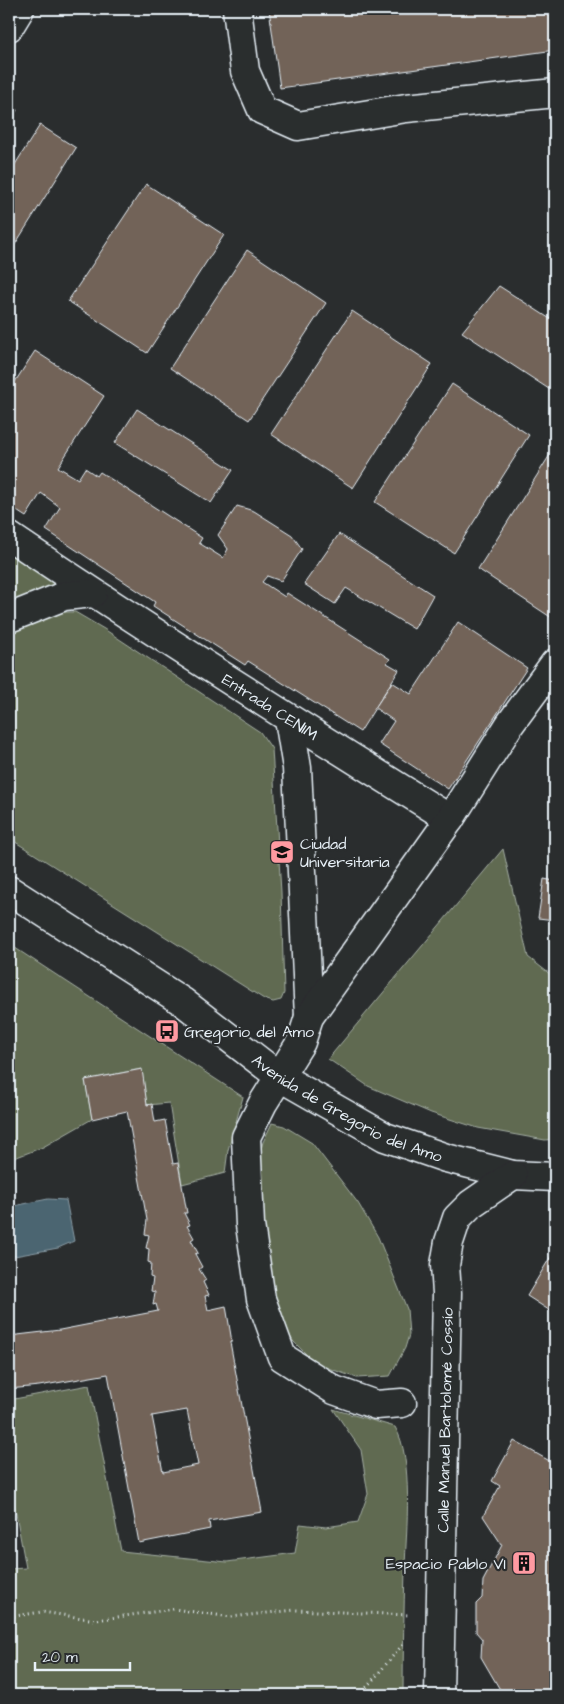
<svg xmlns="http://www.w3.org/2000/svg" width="564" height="1704" font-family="'Architects Daughter',sans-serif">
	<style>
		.green { fill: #616b51; stroke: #a4aea4 }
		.water { fill: #4c6571; stroke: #8a9da7 }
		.building { fill: #726358; stroke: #e8f1f8; fill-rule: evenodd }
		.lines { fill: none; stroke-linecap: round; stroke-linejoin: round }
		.minor-casing { stroke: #e8f1f8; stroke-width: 31 }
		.path { stroke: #e8f1f8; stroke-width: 3; stroke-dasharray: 1 4; stroke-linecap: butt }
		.minor { stroke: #2a2d2e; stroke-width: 28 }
		.labels { text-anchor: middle; stroke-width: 4.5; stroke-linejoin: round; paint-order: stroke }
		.street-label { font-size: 16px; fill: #e8f1f8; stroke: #2a2d2e }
		.poi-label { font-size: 16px; fill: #e8f1f8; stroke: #2a2d2e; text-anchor: start }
	</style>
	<rect width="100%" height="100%" fill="#2a2d2e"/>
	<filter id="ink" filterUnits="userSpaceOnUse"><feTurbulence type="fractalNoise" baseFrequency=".02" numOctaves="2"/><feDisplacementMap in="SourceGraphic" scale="10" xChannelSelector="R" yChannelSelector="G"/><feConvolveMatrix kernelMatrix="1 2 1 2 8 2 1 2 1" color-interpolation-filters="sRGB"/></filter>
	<g filter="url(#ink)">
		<g class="green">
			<path d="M 9,549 L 49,575 L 55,583 L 44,591 L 9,604 Z"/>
			<path d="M 55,612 L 75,612 L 104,629 L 260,732 L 272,749 L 281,892 L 284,993 L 281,1000 L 273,1002 L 264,999 L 9,838 L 9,631 Z"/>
			<path d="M 503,849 L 528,957 L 555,978 L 555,1139 L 545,1140 L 478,1128 L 431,1113 L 368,1086 L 328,1059 Z"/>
			<path d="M 9,944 L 243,1097 L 228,1150 L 225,1173 L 182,1184 L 169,1103 L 147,1105 L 141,1069 L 85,1080 L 92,1119 L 43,1147 L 9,1160 Z"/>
			<path d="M 272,1123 L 284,1126 L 312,1143 L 358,1203 L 378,1237 L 407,1309 L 409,1335 L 405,1348 L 390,1376 L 357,1378 L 316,1364 L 293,1341 L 277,1314 L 253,1178 L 263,1142 Z"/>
			<path d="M 89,1385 L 121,1551 L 227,1562 L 295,1553 L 300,1524 L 326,1527 L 358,1522 L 368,1494 L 361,1450 L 333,1409 L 395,1427 C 414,1459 406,1531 405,1568 C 404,1610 403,1653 403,1695 L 9,1695 L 9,1569 L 26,1568 L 9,1476 L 9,1400 Z"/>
		</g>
		<path class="water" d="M 48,1199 L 66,1200 L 74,1241 L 58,1248 L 9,1257 L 9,1207 Z"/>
		<g class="building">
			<path d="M 269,9 L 555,9 L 555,50 L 280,88 Z"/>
			<path d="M 9,105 L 17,110 L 9,124 Z"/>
			<path d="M 40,125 L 76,148 L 9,254 L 9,174 Z"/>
			<path d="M 146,184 L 224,235 L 147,353 L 68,301 Z"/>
			<path d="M 247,250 L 326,303 L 249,420 L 170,368 Z"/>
			<path d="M 499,286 L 555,322 L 555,393 L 462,332 Z"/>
			<path d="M 352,311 L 432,364 L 353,488 L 271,434 Z"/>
			<path d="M 35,351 L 104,396 L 58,467 L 78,479 L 85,468 L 97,476 L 100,472 L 202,538 L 199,543 L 223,558 L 228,549 L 218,535 L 237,506 L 254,511 L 292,535 L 302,549 L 281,581 L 267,576 L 262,582 L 285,597 L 287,593 L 390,659 L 387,663 L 399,670 L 360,732 L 248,661 L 245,665 L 153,606 L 155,602 L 46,530 L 60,507 L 41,493 L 26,517 L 9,506 L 9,391 Z"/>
			<path d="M 452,384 L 529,435 L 454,553 L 375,502 Z"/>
			<path d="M 137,409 L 233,470 L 211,503 L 115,443 Z"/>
			<path d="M 553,450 L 555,451 L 555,620 L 478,569 Z"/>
			<path d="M 339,534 L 433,595 L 414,629 L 346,588 L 335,604 L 304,584 Z"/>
			<path d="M 458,622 L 527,668 L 448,789 L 379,744 L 394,721 L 375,708 L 392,682 L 411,694 Z"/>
			<path d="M 544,879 L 555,881 L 555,920 L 538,918 Z"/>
			<path d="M 142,1069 L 147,1105 L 152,1104 L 155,1122 L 165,1120 L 173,1164 L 178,1163 L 187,1213 L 184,1213 L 190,1225 L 187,1226 L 194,1238 L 191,1240 L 198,1253 L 195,1254 L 202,1267 L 199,1269 L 206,1280 L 203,1282 L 209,1295 L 205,1296 L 208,1310 L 226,1306 L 232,1342 L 230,1342 L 262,1512 L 209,1521 L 210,1529 L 139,1543 L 108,1374 L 39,1386 L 9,1389 L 9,1336 L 60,1330 L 158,1311 L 156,1304 L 153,1305 L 155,1292 L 151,1291 L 153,1278 L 150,1277 L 151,1263 L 148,1262 L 149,1249 L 146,1248 L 149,1235 L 145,1234 L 147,1220 L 127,1111 L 92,1119 L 85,1080 ZM 187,1410 L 198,1465 L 163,1472 L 152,1416 Z"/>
			<path d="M 554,1251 L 555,1251 L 555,1314 L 527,1296 Z"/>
			<path d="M 514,1441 L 555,1464 L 555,1694 L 502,1693 L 481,1657 L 482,1639 L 476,1632 L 476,1604 L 482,1598 L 483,1581 L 502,1545 L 483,1516 L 500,1486 L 492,1481 Z"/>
		</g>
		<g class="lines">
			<defs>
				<g id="minor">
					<path d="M 237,9 L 245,71 L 262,110 L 298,126 L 406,108 L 555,93"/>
					<path d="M 9,27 L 20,9"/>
					<path id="s1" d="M 9,536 C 154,634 302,727 450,819"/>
					<path d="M 9,618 L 64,596 L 93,593"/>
					<path d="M 289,719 L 297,768 L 309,1017"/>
					<path id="s2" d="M 9,890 L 183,1002 L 280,1077 L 385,1137 L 446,1158 L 513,1175 L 555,1177"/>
					<path d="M 402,1403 L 376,1405 L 334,1390 L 282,1357 L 261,1299 L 250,1225 L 246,1137 L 263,1103 L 301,1042 L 309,1017 L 450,819 L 510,724 L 555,663"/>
					<path id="s3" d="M 439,1695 L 447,1293 L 445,1265 L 449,1242 L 457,1218 L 471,1204 L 513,1175"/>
				</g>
			</defs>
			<use href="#minor" class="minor-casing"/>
			<g class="path">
				<path d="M 9,1617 L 42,1612 L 96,1620 L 174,1609 L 231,1617 L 295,1610 L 410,1615"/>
				<path d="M 360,1695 L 404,1643"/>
			</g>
			<use href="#minor" class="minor"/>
		</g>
	</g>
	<defs>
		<symbol id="university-square" viewBox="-11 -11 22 22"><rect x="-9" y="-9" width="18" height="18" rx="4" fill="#ff9aa2" stroke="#2a2d2e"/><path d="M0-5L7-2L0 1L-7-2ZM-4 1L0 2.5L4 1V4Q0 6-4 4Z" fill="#111"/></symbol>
		<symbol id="bus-square" viewBox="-11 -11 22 22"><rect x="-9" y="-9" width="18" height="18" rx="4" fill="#ff9aa2" stroke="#2a2d2e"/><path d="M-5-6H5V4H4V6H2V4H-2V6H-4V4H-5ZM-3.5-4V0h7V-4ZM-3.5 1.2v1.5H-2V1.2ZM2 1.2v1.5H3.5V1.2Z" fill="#111"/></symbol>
		<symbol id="building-square" viewBox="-11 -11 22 22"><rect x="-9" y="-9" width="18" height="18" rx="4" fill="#ff9aa2" stroke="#2a2d2e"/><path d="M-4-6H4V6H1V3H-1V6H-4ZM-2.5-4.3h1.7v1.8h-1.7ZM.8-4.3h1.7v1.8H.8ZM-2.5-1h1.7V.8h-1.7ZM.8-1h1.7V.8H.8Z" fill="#111"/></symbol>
	</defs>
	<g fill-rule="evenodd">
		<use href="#university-square" x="268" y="838" width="28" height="28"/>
		<use href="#bus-square" x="153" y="1017" width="28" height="28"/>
		<use href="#building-square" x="510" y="1549" width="28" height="28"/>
	</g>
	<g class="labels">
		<g class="street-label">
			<text dy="6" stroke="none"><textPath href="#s1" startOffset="312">Entrada CENIM</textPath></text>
			<text dy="6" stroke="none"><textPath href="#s2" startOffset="404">Avenida de Gregorio del Amo</textPath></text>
			<text dy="6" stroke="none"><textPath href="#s3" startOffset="275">Calle Manuel Bartolomé Cossío</textPath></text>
		</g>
		<g class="poi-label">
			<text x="300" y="849">Ciudad<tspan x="300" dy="18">Universitaria</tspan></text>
			<text x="184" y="1037">Gregorio del Amo</text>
			<text x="506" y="1569" text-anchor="end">Espacio Pablo VI</text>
		</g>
	</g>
	<rect width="564" height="1704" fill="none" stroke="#2a2d2e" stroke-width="30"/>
	<rect x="15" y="15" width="534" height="1674" fill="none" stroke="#e8f1f8" stroke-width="2" filter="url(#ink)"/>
	<path d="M35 1662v8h95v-8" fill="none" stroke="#e8f1f8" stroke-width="2.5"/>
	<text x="42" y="1662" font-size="15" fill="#e8f1f8" stroke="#2a2d2e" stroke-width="4" paint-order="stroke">20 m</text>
</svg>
